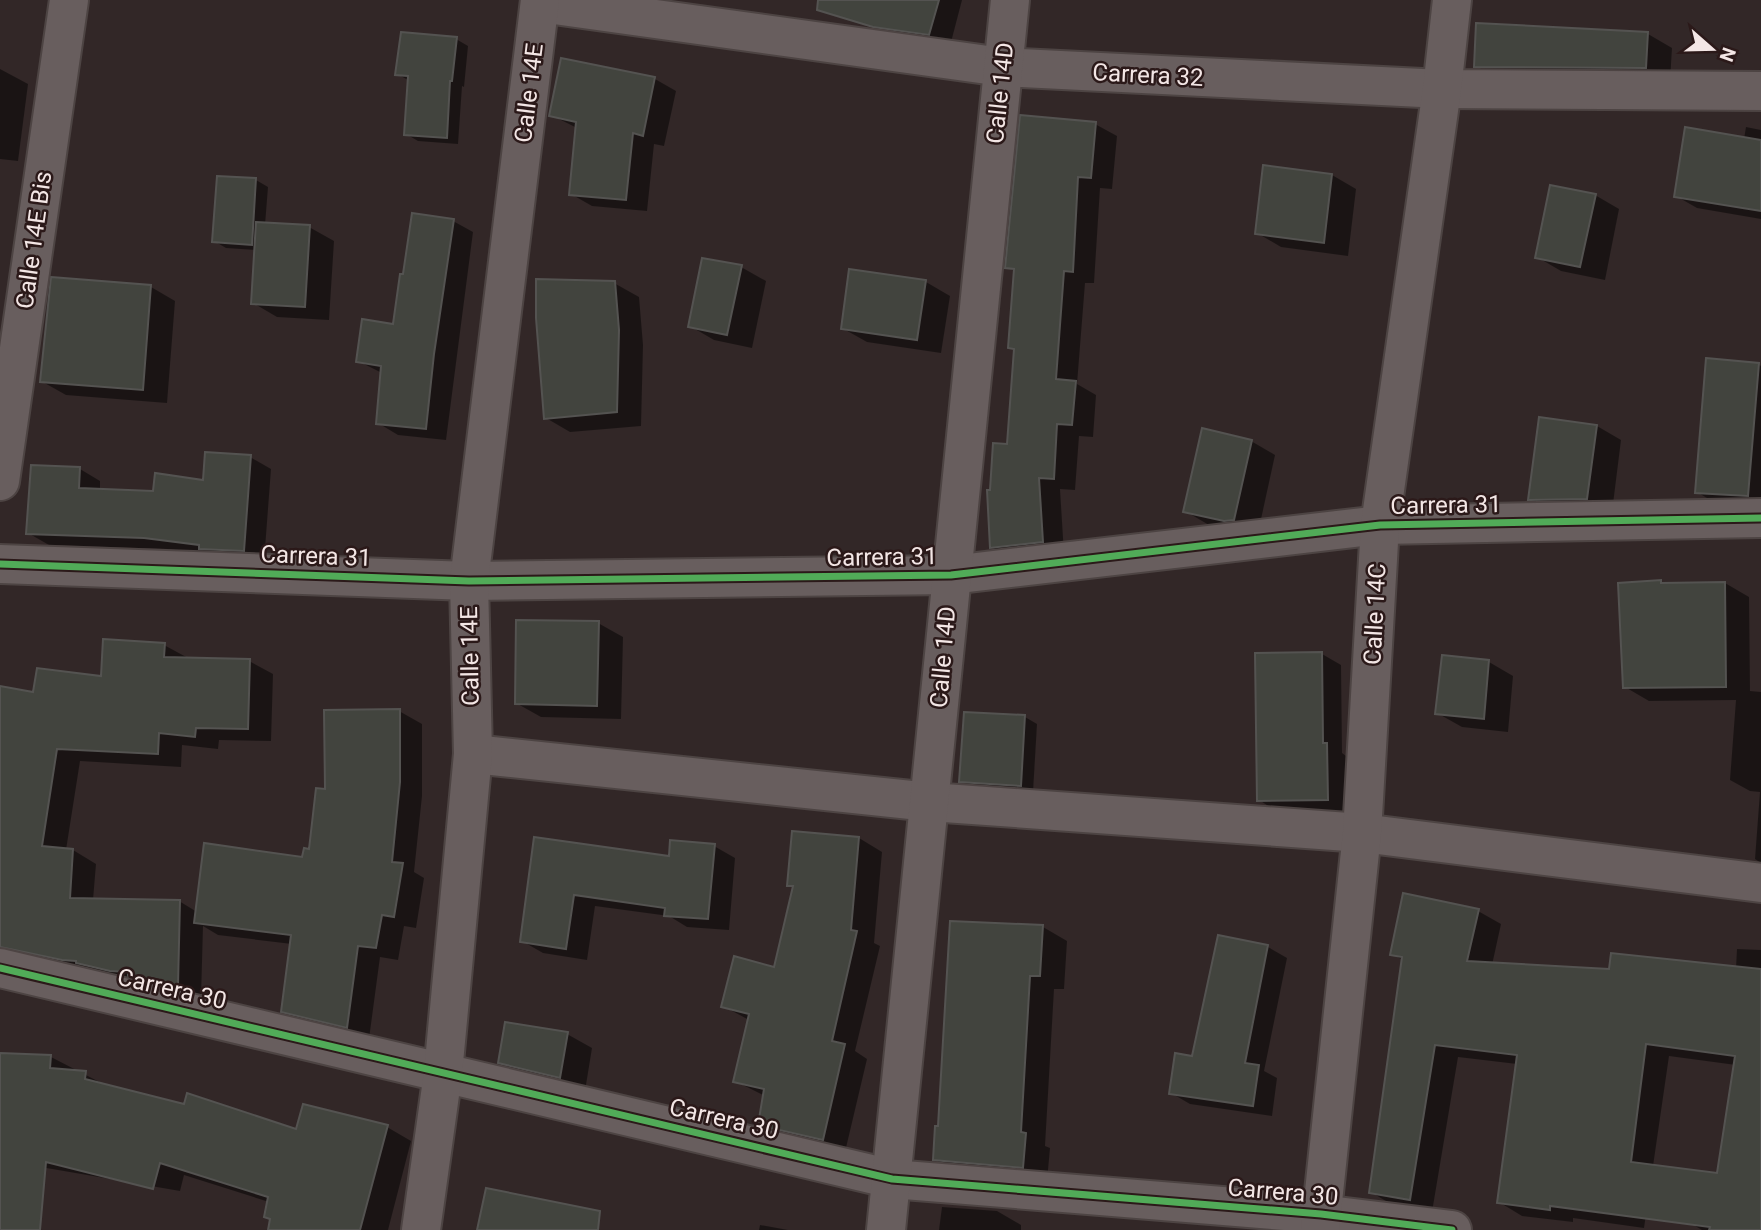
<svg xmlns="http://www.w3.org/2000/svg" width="1761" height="1230" font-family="Roboto,sans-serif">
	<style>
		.shadow { fill: #0007 }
		.building { fill: #42443e; stroke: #545351; stroke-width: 2; fill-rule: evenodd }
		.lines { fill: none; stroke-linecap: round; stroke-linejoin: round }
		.minor-casing { stroke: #4d4443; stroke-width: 42 }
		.minor { stroke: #685e5e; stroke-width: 38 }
		.cycleway-casing { stroke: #2b1919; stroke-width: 11 }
		.cycleway { stroke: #51ab58; stroke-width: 7 }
		.labels { text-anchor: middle; stroke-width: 5; stroke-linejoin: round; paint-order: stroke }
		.street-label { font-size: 24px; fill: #f3e6e5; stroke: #2b1919 }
	</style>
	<rect width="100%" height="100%" fill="#322727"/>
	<g class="shadow">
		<path d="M 896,0 L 962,0 L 950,46 L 910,40 L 888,28 Z"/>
		<path d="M 1648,34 L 1672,48 L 1670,81 L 1500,80 L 1476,66 Z"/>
		<path d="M 456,39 L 468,46 L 464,87 L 462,86 L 458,144 L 418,141 L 406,134 L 410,81 L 397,74 Z"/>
		<path d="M 562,60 L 655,79 L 676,91 L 664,146 L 654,144 L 647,211 L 592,206 L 571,194 L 577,128 L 551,115 Z"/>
		<path d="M 0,69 L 28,84 L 18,161 L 0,159 Z"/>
		<path d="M 1095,124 L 1117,136 L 1112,189 L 1100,188 L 1094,283 L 1085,283 L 1077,384 L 1096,395 L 1093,437 L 1079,436 L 1075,490 L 1060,489 L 1064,554 L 1014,560 L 992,547 L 992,492 L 1009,446 L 1016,351 L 1010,347 L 1016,272 L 1007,267 Z"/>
		<path d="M 1746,127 L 1761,130 L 1761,219 L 1697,208 L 1676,196 L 1744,139 Z"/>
		<path d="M 1265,167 L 1332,175 L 1356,189 L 1348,256 L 1281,247 L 1257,233 Z"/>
		<path d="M 218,178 L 256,180 L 268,187 L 265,225 L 309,227 L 334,241 L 329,320 L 277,317 L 253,303 L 256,250 L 226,248 L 214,241 Z"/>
		<path d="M 1595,195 L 1619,209 L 1605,280 L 1561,271 L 1537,257 Z"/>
		<path d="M 453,221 L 473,232 L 446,440 L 398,435 L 378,423 L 382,373 L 358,361 L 395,326 Z"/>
		<path d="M 741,267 L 766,281 L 752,348 L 714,340 L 690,326 Z"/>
		<path d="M 53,279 L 151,287 L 175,301 L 167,403 L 66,395 L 41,381 Z"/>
		<path d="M 926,282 L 950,296 L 941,353 L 867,342 L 842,328 Z"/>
		<path d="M 614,283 L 639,297 L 643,345 L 641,426 L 570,432 L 546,418 Z"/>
		<path d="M 1758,364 L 1761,366 L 1761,509 L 1722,507 L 1697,492 Z"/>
		<path d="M 1597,426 L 1621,440 L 1612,512 L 1554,513 L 1530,499 Z"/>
		<path d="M 1251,441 L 1275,455 L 1258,533 L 1250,534 L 1209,525 L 1185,511 Z"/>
		<path d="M 250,457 L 271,469 L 264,562 L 167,549 L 49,545 L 28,533 L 80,469 L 100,481 L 100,490 L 155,492 L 205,481 Z"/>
		<path d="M 1661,582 L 1665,584 L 1725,583 L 1749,597 L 1750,691 L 1761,692 L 1761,863 L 1755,859 L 1760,792 L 1750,791 L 1730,780 L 1736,700 L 1649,701 L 1625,687 Z"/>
		<path d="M 598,623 L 623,637 L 621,719 L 541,717 L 516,703 Z"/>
		<path d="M 164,645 L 188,658 L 249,661 L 273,674 L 271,741 L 219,740 L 218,749 L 182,745 L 181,767 L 80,761 L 66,850 L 73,850 L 96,864 L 93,900 L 179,901 L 197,912 L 304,859 L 311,851 L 326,791 L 399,711 L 422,724 L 422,796 L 414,872 L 424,878 L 416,928 L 404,926 L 398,960 L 380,957 L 369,1039 L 305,1024 L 283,1011 L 292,944 L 218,935 L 203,926 L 201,998 L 33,960 L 0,940 L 0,688 L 34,694 L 102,678 Z"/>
		<path d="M 1322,654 L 1341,665 L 1342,753 L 1346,756 L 1347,811 L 1278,812 L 1259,800 Z"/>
		<path d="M 1443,657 L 1489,662 L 1513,676 L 1508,732 L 1462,727 L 1437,713 Z"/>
		<path d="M 1025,717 L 1037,724 L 1033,792 L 973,788 L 961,781 Z"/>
		<path d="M 859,838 L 882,852 L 874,943 L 880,946 L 855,1051 L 867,1059 L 845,1152 L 783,1137 L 760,1124 L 765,1096 L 735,1081 L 749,1020 L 723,1006 L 775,969 L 794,888 L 789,885 Z"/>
		<path d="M 535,839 L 671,858 L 714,846 L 735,858 L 729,930 L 687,927 L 669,916 L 595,906 L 587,960 L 543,953 L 522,941 Z"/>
		<path d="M 1478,911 L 1501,924 L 1492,965 L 1611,971 L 1736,968 L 1737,949 L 1761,950 L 1761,1230 L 1702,1230 L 1690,1223 L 1719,1175 L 1736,1065 L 1669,1056 L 1644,1228 L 1573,1218 L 1573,1222 L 1522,1216 L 1499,1202 L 1517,1064 L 1458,1057 L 1432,1212 L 1394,1206 L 1371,1192 L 1403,960 L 1392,954 Z"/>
		<path d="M 1043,927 L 1067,941 L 1064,989 L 1054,989 L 1045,1146 L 1050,1148 L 1047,1181 L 959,1173 L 934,1159 Z"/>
		<path d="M 1220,937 L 1268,947 L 1287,958 L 1264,1071 L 1277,1078 L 1272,1116 L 1190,1104 L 1171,1093 L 1194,1058 Z"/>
		<path d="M 567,1034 L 592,1048 L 585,1091 L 524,1076 L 500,1062 Z"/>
		<path d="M 0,1055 L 51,1057 L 111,1088 L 297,1132 L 387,1127 L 411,1141 L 388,1230 L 269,1230 L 272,1220 L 269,1202 L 184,1175 L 180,1191 L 0,1160 Z"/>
		<path d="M 942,1207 L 997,1211 L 1021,1225 L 1021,1230 L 939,1230 Z"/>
		<path d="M 760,1225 L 788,1230 L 759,1230 Z"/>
	</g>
	<g class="building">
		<path d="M 818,0 L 939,0 L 929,35 L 873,27 L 817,10 Z"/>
		<path d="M 1476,23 L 1648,32 L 1646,68 L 1474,67 Z"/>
		<path d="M 401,32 L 457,37 L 452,81 L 450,81 L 447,138 L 404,135 L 408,76 L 395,75 Z"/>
		<path d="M 561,58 L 655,77 L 643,136 L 633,133 L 626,200 L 569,195 L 576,122 L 549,116 Z"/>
		<path d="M 1020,115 L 1096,122 L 1091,178 L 1078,177 L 1073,272 L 1064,271 L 1056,379 L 1076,381 L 1072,425 L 1057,424 L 1054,479 L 1039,478 L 1043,542 L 990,548 L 987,490 L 990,490 L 993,443 L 1007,444 L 1014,349 L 1008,348 L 1014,269 L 1005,268 Z"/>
		<path d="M 1685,127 L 1761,140 L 1761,211 L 1674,197 Z"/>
		<path d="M 1263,165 L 1332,174 L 1324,243 L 1255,234 Z"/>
		<path d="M 217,176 L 256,178 L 252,245 L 212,242 Z"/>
		<path d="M 1550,185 L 1596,194 L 1580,267 L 1535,258 Z"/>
		<path d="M 412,213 L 454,219 L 434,354 L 426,429 L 376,424 L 381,366 L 356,362 L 362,319 L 393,324 L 400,274 L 403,274 Z"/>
		<path d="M 256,222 L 310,225 L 305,307 L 251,304 Z"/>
		<path d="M 702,258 L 742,265 L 727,335 L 688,327 Z"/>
		<path d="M 849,269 L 926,280 L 917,340 L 841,329 Z"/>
		<path d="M 51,277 L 151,285 L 143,390 L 40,382 Z"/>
		<path d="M 536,279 L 615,281 L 619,330 L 617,412 L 544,419 L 536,318 Z"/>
		<path d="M 1706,358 L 1759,363 L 1748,496 L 1695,493 Z"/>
		<path d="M 1539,417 L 1597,425 L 1587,499 L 1528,500 Z"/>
		<path d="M 1202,428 L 1252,440 L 1234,520 L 1224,521 L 1183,512 Z"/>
		<path d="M 205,452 L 251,455 L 244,551 L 199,549 L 199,545 L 144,538 L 26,534 L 31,465 L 80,467 L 79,488 L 153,491 L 155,473 L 203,480 Z"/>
		<path d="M 1661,580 L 1661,583 L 1725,582 L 1726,687 L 1623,688 L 1618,583 Z"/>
		<path d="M 516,620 L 599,621 L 597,706 L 515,704 Z"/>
		<path d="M 103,639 L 165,643 L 164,657 L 250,659 L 248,729 L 196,728 L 195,737 L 159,733 L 158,754 L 57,749 L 42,846 L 73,849 L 70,898 L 180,900 L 178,986 L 128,976 L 128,972 L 110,971 L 76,963 L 76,961 L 62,960 L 0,947 L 0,686 L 33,692 L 37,668 L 101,676 Z"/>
		<path d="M 1322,652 L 1323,743 L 1327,743 L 1328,800 L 1257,801 L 1255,653 Z"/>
		<path d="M 1442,655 L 1489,660 L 1484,719 L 1435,714 Z"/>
		<path d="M 400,709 L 400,782 L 392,862 L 403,863 L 394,917 L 382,915 L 376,948 L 358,946 L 347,1028 L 281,1012 L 291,935 L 194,923 L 204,843 L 302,857 L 304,848 L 309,849 L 316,788 L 325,789 L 324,710 Z"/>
		<path d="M 964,712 L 1025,715 L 1021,786 L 959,782 Z"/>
		<path d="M 792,831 L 859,837 L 851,930 L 857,931 L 832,1041 L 845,1044 L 823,1140 L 758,1125 L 764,1089 L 733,1082 L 749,1014 L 721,1007 L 734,956 L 774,967 L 793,886 L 787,886 Z"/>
		<path d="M 534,837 L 669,856 L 670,840 L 715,844 L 708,919 L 664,916 L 665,908 L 574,895 L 566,949 L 520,942 Z"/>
		<path d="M 1403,893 L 1479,909 L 1467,961 L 1609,969 L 1611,953 L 1761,969 L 1761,1230 L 1709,1230 L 1710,1227 L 1550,1206 L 1550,1210 L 1497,1203 L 1517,1055 L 1435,1045 L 1410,1200 L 1369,1193 L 1402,957 L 1390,955 ZM 1646,1044 L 1735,1056 L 1717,1173 L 1631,1162 Z"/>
		<path d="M 950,921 L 1043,925 L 1040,976 L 1030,976 L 1021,1132 L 1026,1133 L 1023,1168 L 933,1160 L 935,1126 L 938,1126 Z"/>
		<path d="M 1218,935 L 1268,945 L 1245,1063 L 1259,1065 L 1253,1106 L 1169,1094 L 1175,1053 L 1192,1056 Z"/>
		<path d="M 505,1022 L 568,1032 L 560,1078 L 498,1063 Z"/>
		<path d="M 0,1053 L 51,1055 L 50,1068 L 86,1071 L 85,1079 L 184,1104 L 187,1093 L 296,1129 L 303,1104 L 388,1125 L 360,1230 L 268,1230 L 270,1219 L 264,1217 L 268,1197 L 160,1163 L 153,1189 L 46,1162 L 40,1230 L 0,1230 Z"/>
		<path d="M 486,1188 L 600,1211 L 598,1230 L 477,1230 Z"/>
	</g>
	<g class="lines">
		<defs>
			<g id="minor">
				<path d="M 540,3 L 1002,67 L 1442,89 L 1761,91"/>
				<path d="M 0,481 L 69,0"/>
				<path d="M 0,564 L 469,581 L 951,575 L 1380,525 L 1761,518"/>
				<path d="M 473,754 L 930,802 L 1362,833 L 1761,883"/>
				<path d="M 0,968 L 892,1179 L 1321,1214 L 1452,1230"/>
				<path d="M 421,1230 L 443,1073 L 473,754 L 469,581 L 540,0"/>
				<path d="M 886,1230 L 1010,0"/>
				<path d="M 1320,1230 L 1362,833 L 1380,525 L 1442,89 L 1452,0"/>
			</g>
		</defs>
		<use href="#minor" class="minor-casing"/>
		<use href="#minor" class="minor"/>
		<defs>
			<g id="cycleway">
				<path d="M 0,564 L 469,581 L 951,575 L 1380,525 L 1761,518"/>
				<path d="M 0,968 L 892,1179 L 1321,1214 L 1452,1230"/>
			</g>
		</defs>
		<use href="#cycleway" class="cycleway-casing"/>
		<use href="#cycleway" class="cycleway"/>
	</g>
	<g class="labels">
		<g class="street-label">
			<text transform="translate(1148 75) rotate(3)" y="8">Carrera 32</text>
			<text transform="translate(529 93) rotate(-83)" y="8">Calle 14E</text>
			<text transform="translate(1000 93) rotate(-84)" y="8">Calle 14D</text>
			<text transform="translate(34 240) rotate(-82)" y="8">Calle 14E Bis</text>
			<text transform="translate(1446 505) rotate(-1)" y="8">Carrera 31</text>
			<text transform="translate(316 556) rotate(2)" y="8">Carrera 31</text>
			<text transform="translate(882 557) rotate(-1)" y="8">Carrera 31</text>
			<text transform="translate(1375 614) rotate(-87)" y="8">Calle 14C</text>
			<text transform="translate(470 656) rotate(-91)" y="8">Calle 14E</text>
			<text transform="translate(943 657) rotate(-85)" y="8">Calle 14D</text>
			<text transform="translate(172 989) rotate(13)" y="8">Carrera 30</text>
			<text transform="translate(724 1119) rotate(13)" y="8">Carrera 30</text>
			<text transform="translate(1283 1192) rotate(5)" y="8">Carrera 30</text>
		</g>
	</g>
	<g transform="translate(1712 49) rotate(110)" stroke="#2b1919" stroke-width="5" paint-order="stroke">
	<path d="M0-5L12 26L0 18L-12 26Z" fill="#f3e6e5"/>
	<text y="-10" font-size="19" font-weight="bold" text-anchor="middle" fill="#f3e6e5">N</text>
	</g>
</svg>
